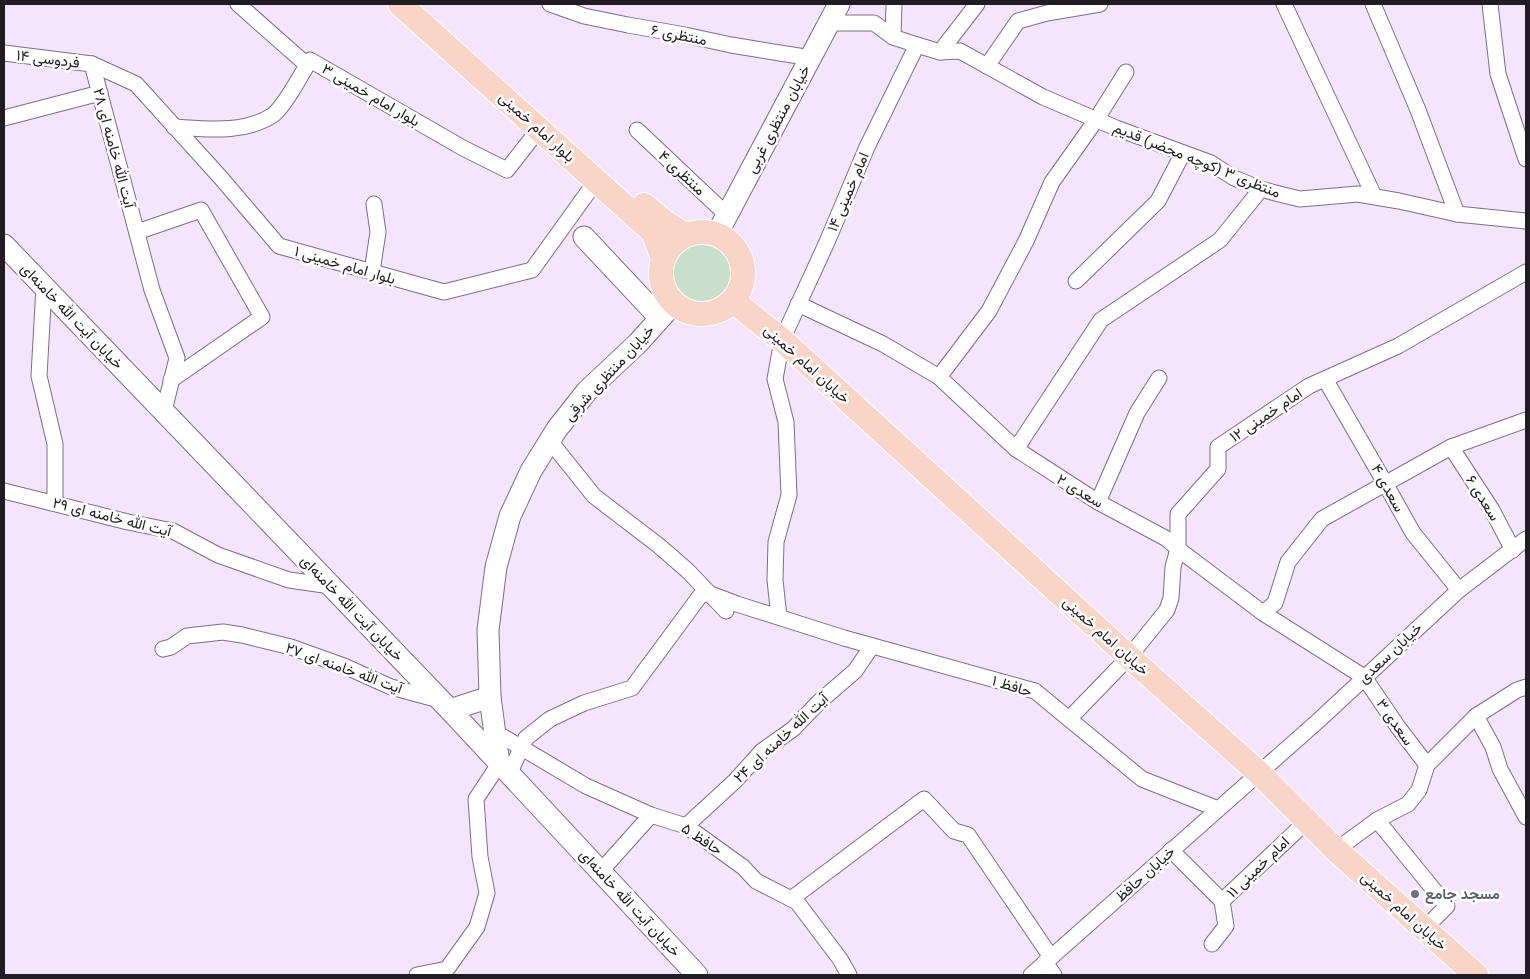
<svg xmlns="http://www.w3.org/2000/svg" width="1530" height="979" font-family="Arial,Vazirmatn,sans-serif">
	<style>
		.green { fill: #c7dfcb }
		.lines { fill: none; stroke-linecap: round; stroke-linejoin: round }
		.street-casing { stroke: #7d6e84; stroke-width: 17 }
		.secondary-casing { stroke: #7d6e84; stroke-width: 23 }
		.primary-casing { stroke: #fff; stroke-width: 26 }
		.street { stroke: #fff; stroke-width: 15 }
		.secondary { stroke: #fff; stroke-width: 21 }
		.primary { stroke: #f8d5c6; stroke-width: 24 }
		.worship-dot { fill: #6b7280; stroke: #fff; stroke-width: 2 }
		.labels { text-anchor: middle; stroke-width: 5; stroke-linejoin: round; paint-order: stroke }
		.street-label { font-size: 15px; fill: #211b23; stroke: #fff }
		.worship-label { font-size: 15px; font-weight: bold; fill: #5b616d; stroke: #fff; text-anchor: start }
	</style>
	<rect width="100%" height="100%" fill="#f5e4fd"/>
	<circle class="green" cx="703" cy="273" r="35"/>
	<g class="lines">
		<defs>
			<g id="street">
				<path d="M 238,4 L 307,65"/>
				<path d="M 550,4 L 584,16 L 628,25 L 685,35 L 731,45 L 811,58"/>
				<path d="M 1284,4 L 1374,196"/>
				<path d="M 1373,4 L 1418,110 L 1457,214"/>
				<path d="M 1490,4 L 1498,74 L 1526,159"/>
				<path d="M 829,23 L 874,23 L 893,37 L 917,45 L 940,52 L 960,51 L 1043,97 L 1116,128 L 1211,163 L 1234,178 L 1261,189 L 1279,194 L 1300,199 L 1358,194 L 1399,201 L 1457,214 L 1526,221"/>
				<path d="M 893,37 L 894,4"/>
				<path d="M 940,52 L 977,4"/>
				<path d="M 4,53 L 92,64 L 136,84 L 221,178 L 279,246 L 444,292 L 532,270 L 596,181"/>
				<path d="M 92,64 L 152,290 L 177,358 L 164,411"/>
				<path d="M 987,66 L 1018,21 L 1047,13 L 1100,4"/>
				<path d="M 4,118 L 100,93"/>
				<path d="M 174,127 C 207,129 244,134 273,115 C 285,106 302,73 310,60 L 463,148 L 507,170 L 539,129"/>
				<path d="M 637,130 L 727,215"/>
				<path d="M 137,232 L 201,210 L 262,317 L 171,380"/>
				<path d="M 372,272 L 378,232 L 374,204"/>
				<path d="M 1076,281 L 1158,201 L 1183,153"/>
				<path d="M 44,286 L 39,376 L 55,444 L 55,503"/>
				<path d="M 798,304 L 883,344 L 939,377 L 1016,449 L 1098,502 L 1167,539 L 1178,549 L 1263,613 L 1364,677 L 1398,727 L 1427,765"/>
				<path d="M 939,377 L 989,311 L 1026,241 L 1052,182 L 1096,120 L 1126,72"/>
				<path d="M 1325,379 L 1385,483 L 1413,533 L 1459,590"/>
				<path d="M 550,441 L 594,496 L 658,545 L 688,571 L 726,611"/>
				<path d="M 1451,447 L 1492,510 L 1513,550"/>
				<path d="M 1016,449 L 1101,320 L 1220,240 L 1261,189"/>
				<path d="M 4,491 L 128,522 L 173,531 L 218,555 L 289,580 L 331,586"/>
				<path d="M 1098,502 L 1137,413 L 1159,378"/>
				<path d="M 1263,613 L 1275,603 L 1288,562 L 1322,519 L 1451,447 L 1526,420"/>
				<path d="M 779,617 L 775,580 L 776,542 L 789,495 L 786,422 L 775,379 L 782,340 L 827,242 L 867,147 L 917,45"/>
				<path d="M 163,649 L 171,647 L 187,636 L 223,632 L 242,635 L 291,647 L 344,666 L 391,687 L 439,700"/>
				<path d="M 1476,716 L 1493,747 L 1500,769 L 1526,817"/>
				<path d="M 1069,719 L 1129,657 L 1167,610 L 1171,598 L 1173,567 L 1178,549 L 1178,514 L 1218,469 L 1218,447 L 1309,386 L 1398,346 L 1526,272"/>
				<path d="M 495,732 L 586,786 L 651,815 L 686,826 L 743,867 L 756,881 L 797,902 L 840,959 L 849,975"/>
				<path d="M 509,774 L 526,738 L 550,719 L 584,703 L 632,688 L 700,596 L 708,593 L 737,604 L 844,638 L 1035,691 L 1142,779 L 1218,809"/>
				<path d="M 1377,820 L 1447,906 L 1424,929"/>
				<path d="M 686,826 L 735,781 L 762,751 L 793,729 L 819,702 L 855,671 L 872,646"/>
				<path d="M 1171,850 L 1222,901"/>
				<path d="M 1336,850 L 1377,820 L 1408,804 L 1419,790 L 1427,765 L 1476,716 L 1517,690 L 1526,687"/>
				<path d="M 600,872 L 651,815"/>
				<path d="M 791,899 L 924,799 L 954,831 L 968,835 L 1051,957"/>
				<path d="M 1212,944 L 1226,926 L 1222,901 L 1307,821"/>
				<path d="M 1045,962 L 1054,975"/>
				<path d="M 417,975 L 447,969 L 477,927 L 487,893 L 480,857 L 476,799 L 499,764"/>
				<path d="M 1031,975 L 1318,721 L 1459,590 L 1526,539"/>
			</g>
			<g id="secondary">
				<path d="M 717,234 L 839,4"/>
				<path d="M 584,237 L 660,318"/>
				<path d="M 4,245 L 450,710 L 697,975"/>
				<path d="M 450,710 L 490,697"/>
				<path d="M 499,764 L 490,697 L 488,630 L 496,567 L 510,516 L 531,471 L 557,429 L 587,391 L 638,343 L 674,303"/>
			</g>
			<g id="primary">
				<path d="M 400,4 L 653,232 L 663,258"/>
				<path d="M 644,205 L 663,221 L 685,235"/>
				<circle cx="702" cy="273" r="41"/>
				<path d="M 733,301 L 782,340 L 1129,657 L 1259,773 L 1336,850 L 1476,975"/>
			</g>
		</defs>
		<use href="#street" class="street-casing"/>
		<use href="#secondary" class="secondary-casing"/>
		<use href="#primary" class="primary-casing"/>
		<use href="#street" class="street"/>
		<use href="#secondary" class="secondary"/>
		<use href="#primary" class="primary"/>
	</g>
	<circle class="worship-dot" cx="1415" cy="894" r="5"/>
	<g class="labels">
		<g class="street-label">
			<text transform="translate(679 35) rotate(11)" y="5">منتظری ۶</text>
			<text transform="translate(48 59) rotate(7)" y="5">فردوسی ۱۴</text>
			<text transform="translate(371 95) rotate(30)" y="5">بلوار امام خمینی ۳</text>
			<text transform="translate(778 119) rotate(-62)" y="5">خیابان منتظری غربی</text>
			<text transform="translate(537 127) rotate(42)" y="5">بلوار امام خمینی</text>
			<text transform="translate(114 148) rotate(75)" y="5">آیت الله خامنه ای ۲۸</text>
			<text transform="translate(1197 160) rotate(22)" y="5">منتظری ۳ (کوچه محضر) قدیم</text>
			<text transform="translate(682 173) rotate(43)" y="5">منتظری ۴</text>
			<text transform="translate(848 192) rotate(-67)" y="5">امام خمینی ۱۴</text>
			<text transform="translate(345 265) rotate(16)" y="5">بلوار امام خمینی ۱</text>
			<text transform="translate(72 316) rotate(46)" y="5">خیابان آیت الله خامنه‌ای</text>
			<text transform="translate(807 364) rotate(42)" y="5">خیابان امام خمینی</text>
			<text transform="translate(609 373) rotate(-47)" y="5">خیابان منتظری شرقی</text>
			<text transform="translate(1266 415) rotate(-34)" y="5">امام خمینی ۱۲</text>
			<text transform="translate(1388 488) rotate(61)" y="5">سعدی ۴</text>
			<text transform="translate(1080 491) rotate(31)" y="5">سعدی ۲</text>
			<text transform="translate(1483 498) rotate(58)" y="5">سعدی ۶</text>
			<text transform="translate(112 517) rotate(14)" y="5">آیت الله خامنه ای ۲۹</text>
			<text transform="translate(352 608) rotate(46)" y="5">خیابان آیت الله خامنه‌ای</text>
			<text transform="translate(1106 636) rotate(42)" y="5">خیابان امام خمینی</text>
			<text transform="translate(1390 653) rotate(-43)" y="5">خیابان سعدی</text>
			<text transform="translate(344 668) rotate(20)" y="5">آیت الله خامنه ای ۲۷</text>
			<text transform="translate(1012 686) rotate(17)" y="5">حافظ ۱</text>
			<text transform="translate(1395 722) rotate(55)" y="5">سعدی ۳</text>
			<text transform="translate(781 738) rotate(-43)" y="5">آیت الله خامنه ای ۲۴</text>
			<text transform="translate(702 839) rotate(33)" y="5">حافظ ۵</text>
			<text transform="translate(1258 867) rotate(-44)" y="5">امام خمینی ۱۱</text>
			<text transform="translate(1145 874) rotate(-42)" y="5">خیابان حافظ</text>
			<text transform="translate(630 903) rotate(47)" y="5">خیابان آیت الله خامنه‌ای</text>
			<text transform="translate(1404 911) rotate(42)" y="5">خیابان امام خمینی</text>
		</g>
		<g class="worship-label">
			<text x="1425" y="899">مسجد جامع</text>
		</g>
	</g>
	<rect width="1530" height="979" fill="none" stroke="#211b23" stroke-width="10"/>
</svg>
